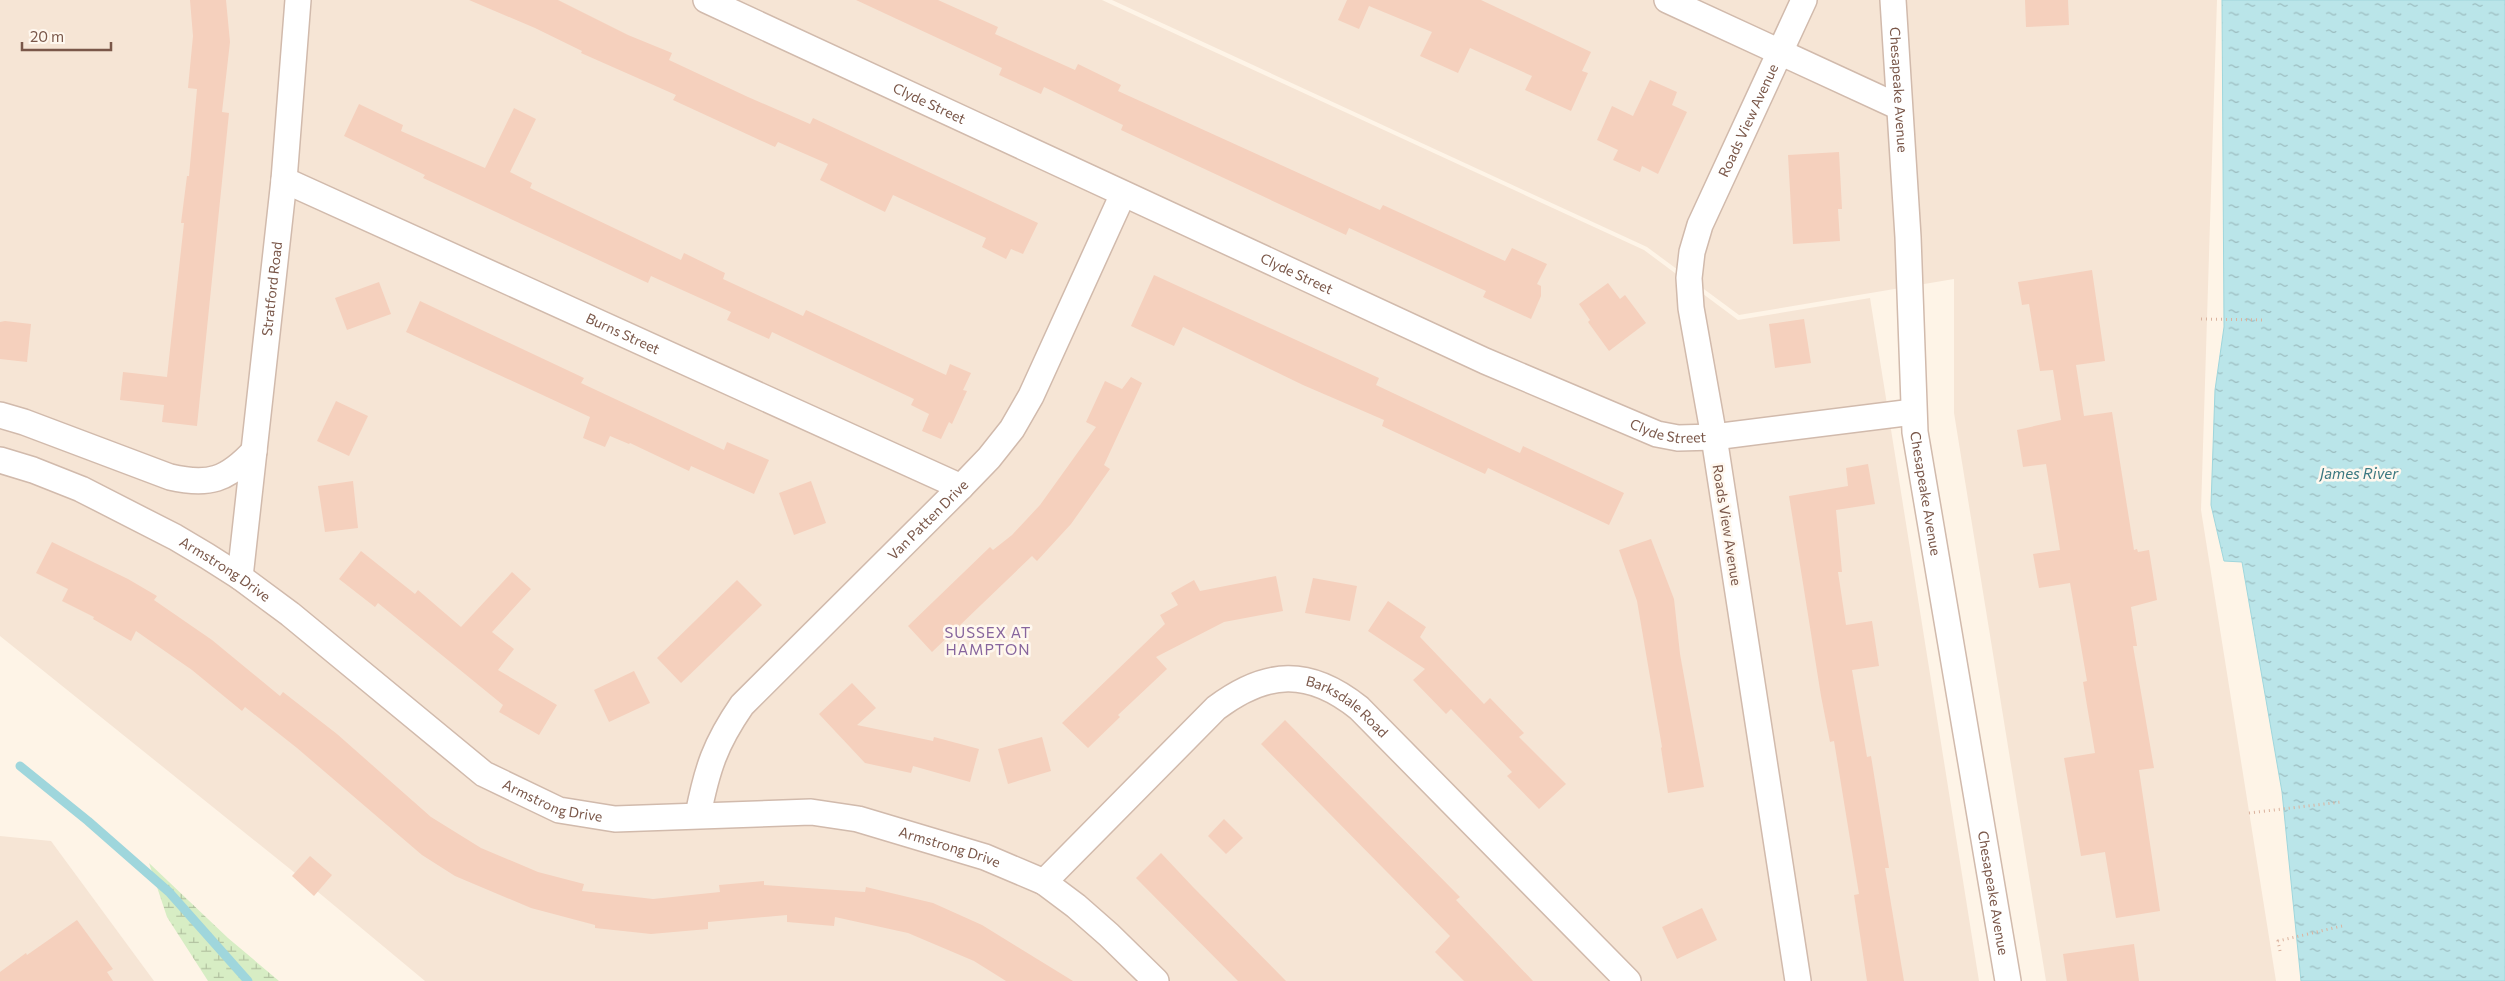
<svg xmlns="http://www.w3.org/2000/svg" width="2505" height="981" font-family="Commissioner,sans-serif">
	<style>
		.residential { fill: #f6e5d5 }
		.wetland { fill: url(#wetland-marsh) }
		.water { fill: url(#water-ripples); stroke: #9fd6dc }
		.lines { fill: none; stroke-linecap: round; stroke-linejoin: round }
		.stream { stroke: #9fd6dc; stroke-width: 9 }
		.building { fill: #f5d0bd }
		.street-casing { stroke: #d1baac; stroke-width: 28 }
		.path { stroke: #dbb39f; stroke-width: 3; stroke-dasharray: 1 4; stroke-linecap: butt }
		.street { stroke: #fff; stroke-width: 25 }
		.labels { text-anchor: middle; stroke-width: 5; stroke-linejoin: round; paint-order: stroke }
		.street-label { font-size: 14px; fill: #7a5749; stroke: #fff8ef }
		.water-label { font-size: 15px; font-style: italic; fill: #3b7880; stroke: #fff8ef }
		.neighbourhood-label { font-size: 15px; letter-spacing: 1px; fill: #87659d; stroke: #fff8ef }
	</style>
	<defs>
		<pattern id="wetland-marsh" width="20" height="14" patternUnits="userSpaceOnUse" patternTransform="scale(1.25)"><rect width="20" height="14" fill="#d7edc4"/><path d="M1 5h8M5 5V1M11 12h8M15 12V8" fill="none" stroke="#b3c3a1"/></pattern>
		<pattern id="water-ripples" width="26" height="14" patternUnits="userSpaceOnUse" patternTransform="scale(1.25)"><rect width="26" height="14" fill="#bae5e9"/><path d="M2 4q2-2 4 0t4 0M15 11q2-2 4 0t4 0" fill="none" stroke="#9cbcbf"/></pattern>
	</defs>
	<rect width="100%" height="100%" fill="#fef4e7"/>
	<g class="residential">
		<path d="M 0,0 L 1102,0 L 1644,250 L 1738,320 L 1870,298 L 1979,981 L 425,981 L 300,877 L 0,636 Z"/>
		<path d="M 1112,0 L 2217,0 L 2201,510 L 2276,981 L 2046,981 L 1954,413 L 1954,279 L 1739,315 L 1647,247 Z"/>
		<path d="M 0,836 L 51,841 L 154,981 L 0,981 Z"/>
	</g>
	<path class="wetland" d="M 149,863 L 228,938 L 279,981 L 208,981 L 167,917 Z"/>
	<path class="water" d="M 2222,0 L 2505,0 L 2505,981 L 2301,981 L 2282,792 L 2242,562 L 2224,561 L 2211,505 L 2215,390 L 2224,327 Z"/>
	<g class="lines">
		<path class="stream" d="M 20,766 L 88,821 L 169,892 L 248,981"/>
	</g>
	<g class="building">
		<path d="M 190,0 L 226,0 L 230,42 L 222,112 L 229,113 L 197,426 L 162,422 L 164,405 L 120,400 L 123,372 L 167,377 L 184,223 L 181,223 L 187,176 L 189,176 L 197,89 L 188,88 L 193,36 Z"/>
		<path d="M 469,0 L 558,0 L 628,35 L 672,53 L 669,60 L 748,97 L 810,124 L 813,118 L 1038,223 L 1023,254 L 1011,249 L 1006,259 L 982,247 L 986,238 L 893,195 L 885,212 L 820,180 L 828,164 L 778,142 L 775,147 L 673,100 L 676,95 L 581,53 L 582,51 L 535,28 Z"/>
		<path d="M 856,0 L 938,0 L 998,27 L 995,34 L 1075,70 L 1078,64 L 1121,85 L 1118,91 L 1380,210 L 1383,205 L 1505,261 L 1512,248 L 1547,264 L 1537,284 L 1541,286 L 1541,296 L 1531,319 L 1483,297 L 1486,291 L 1349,228 L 1346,235 L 1305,216 L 1121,130 L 1123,125 L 1044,87 L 1041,94 L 999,75 L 1002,68 Z"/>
		<path d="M 1347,0 L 1481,0 L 1591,52 L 1582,71 L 1588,73 L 1571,111 L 1525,90 L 1532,76 L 1470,48 L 1458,73 L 1420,56 L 1432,32 L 1369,6 L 1359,29 L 1338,20 Z"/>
		<path d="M 2025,0 L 2068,0 L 2069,25 L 2026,27 Z"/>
		<path d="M 1650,80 L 1677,92 L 1672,105 L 1687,112 L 1658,174 L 1642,166 L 1640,172 L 1613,160 L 1618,150 L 1597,140 L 1612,106 L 1633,116 Z"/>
		<path d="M 359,104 L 403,125 L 401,131 L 485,168 L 514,108 L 536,119 L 510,172 L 532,183 L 530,188 L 681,260 L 684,253 L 725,273 L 723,279 L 803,316 L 806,310 L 946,375 L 950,364 L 971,373 L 963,390 L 967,391 L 952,424 L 949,422 L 941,439 L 922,431 L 929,414 L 911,405 L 914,399 L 772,332 L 769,339 L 727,320 L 731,312 L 651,276 L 648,283 L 423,178 L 425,175 L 344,136 Z"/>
		<path d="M 1839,152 L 1842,209 L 1838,209 L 1840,241 L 1793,244 L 1788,155 Z"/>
		<path d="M 2092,270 L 2105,361 L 2076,365 L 2084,416 L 2112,412 L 2134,550 L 2137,549 L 2138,552 L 2149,550 L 2157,600 L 2131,607 L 2137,646 L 2133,646 L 2154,768 L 2139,770 L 2160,911 L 2116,918 L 2105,852 L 2081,856 L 2064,758 L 2095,753 L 2083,682 L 2087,681 L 2070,583 L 2039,588 L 2033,554 L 2060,550 L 2046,464 L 2023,467 L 2017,430 L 2061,420 L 2053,370 L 2040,371 L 2029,304 L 2022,305 L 2018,282 Z"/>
		<path d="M 1154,275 L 1379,378 L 1376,385 L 1520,453 L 1523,446 L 1624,493 L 1609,525 L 1488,468 L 1485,474 L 1382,426 L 1384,420 L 1303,385 L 1183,327 L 1174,346 L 1131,326 Z"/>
		<path d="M 379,282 L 391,314 L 347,330 L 335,298 Z"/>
		<path d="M 1608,283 L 1620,299 L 1625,295 L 1646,323 L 1609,351 L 1588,322 L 1590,320 L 1579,304 Z"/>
		<path d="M 420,301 L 584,378 L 581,383 L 724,450 L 727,442 L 769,460 L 754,494 L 691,466 L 689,471 L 630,443 L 629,444 L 610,436 L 605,447 L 583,438 L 590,417 L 406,332 Z"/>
		<path d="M 1804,319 L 1811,363 L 1775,368 L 1769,324 Z"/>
		<path d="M 5,321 L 31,324 L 27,362 L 0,359 L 0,322 Z"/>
		<path d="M 1131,377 L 1142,383 L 1104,465 L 1110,469 L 1071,524 L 1037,561 L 1032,556 L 932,652 L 908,626 L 990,547 L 993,550 L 1012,535 L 1040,505 L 1096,427 L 1086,422 L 1105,381 L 1122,389 Z"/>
		<path d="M 336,401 L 368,416 L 349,456 L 317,441 Z"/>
		<path d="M 1868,464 L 1875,504 L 1836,510 L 1842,572 L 1838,572 L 1846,625 L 1872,621 L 1879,666 L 1852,670 L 1867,757 L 1871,756 L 1889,868 L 1885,868 L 1904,981 L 1867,981 L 1854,895 L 1859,894 L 1834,741 L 1830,742 L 1821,696 L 1789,496 L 1848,486 L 1846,468 Z"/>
		<path d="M 353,481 L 358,528 L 325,532 L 318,486 Z"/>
		<path d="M 811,481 L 826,523 L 794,535 L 779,493 Z"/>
		<path d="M 1651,539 L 1674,599 L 1680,654 L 1704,787 L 1668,793 L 1661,748 L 1662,747 L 1637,601 L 1619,550 Z"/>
		<path d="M 52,542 L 128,579 L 157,596 L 154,600 L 212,640 L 280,696 L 283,692 L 337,734 L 431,817 L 481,848 L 538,872 L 584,884 L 582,891 L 653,899 L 720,892 L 719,885 L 764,881 L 764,885 L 865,892 L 866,887 L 933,903 L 982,925 L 1073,981 L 1006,981 L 974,961 L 908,933 L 835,917 L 834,926 L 787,922 L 787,915 L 708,922 L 708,929 L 651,934 L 595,928 L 595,925 L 531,908 L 455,876 L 422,855 L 297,748 L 245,707 L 242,711 L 192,670 L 136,631 L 131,641 L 93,619 L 94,617 L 62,601 L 68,589 L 36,573 Z"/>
		<path d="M 361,551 L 415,594 L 418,590 L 461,627 L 512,572 L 531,589 L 492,632 L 514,649 L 498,670 L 557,705 L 539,735 L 499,712 L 503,705 L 378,603 L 375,607 L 339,579 Z"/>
		<path d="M 1276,576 L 1283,611 L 1224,622 L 1156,657 L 1167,669 L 1118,715 L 1120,717 L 1088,748 L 1062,723 L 1165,624 L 1160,615 L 1178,605 L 1171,593 L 1194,580 L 1200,591 Z"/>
		<path d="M 1313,578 L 1357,586 L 1350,621 L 1305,613 Z"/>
		<path d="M 737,580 L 762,605 L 681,683 L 657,658 Z"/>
		<path d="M 1388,601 L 1426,627 L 1420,637 L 1484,704 L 1490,698 L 1524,733 L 1519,737 L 1566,784 L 1539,809 L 1507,776 L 1512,772 L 1451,709 L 1446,714 L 1413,680 L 1425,669 L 1368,631 Z"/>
		<path d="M 634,671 L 650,703 L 609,722 L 594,690 Z"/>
		<path d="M 852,683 L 876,708 L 857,725 L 933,741 L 934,737 L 979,749 L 970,782 L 913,766 L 911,773 L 865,763 L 819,714 Z"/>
		<path d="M 1285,720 L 1460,897 L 1456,900 L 1533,981 L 1464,981 L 1435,952 L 1450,936 L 1261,744 Z"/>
		<path d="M 1042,737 L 1051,771 L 1008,784 L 998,749 Z"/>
		<path d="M 1224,819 L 1243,838 L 1226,854 L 1208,836 Z"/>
		<path d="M 1161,853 L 1193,887 L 1286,981 L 1238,981 L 1136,878 Z"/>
		<path d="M 310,856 L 332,875 L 314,896 L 292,876 Z"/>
		<path d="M 1702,908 L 1717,940 L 1677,959 L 1662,927 Z"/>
		<path d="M 77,920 L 113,969 L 107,972 L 113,981 L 0,981 L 0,972 L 26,953 L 27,955 Z"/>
		<path d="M 2134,944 L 2139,981 L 2067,981 L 2063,954 Z"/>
	</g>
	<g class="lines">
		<defs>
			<g id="street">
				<path id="s1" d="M 706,0 L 1485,361 L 1657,434 L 1678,438 L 1714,437 L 1913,412"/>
				<path d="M 1667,0 L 1899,107"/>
				<path id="s2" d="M 1893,0 L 1908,237 L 1915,432 L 2008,981"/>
				<path id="s3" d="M 284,180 L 961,487"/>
				<path d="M 0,415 L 24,422 L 170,477 C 209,486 227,480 254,451"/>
				<path id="s4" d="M 0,460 L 33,470 L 81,489 L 175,537 L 207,556 L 240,577 L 290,614 L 484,774 L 559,810 L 615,819 L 811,812 L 858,819 L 985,857 L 1044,882 L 1076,906 L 1109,935 L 1156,981"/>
				<path id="s5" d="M 240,577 L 284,180 L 298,0"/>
				<path id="s6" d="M 698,815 C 707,769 715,744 742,705 L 961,487 L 989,458 L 1012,429 L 1031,396 L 1123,194"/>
				<path id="s7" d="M 1044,882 L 1216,708 C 1267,670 1309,668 1359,708 L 1628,981"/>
				<path id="s8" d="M 1798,981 L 1714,437 L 1691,308 L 1689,278 L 1692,252 L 1700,225 L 1804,0"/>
			</g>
		</defs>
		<use href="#street" class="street-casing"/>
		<g class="path">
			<path d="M 2201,319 L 2266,320"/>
			<path d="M 2249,813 L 2341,802"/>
			<path d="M 2280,951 L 2278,941 L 2342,926"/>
		</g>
		<use href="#street" class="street"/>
	</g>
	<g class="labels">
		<g class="street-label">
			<text dy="5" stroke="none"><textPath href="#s2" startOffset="90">Chesapeake Avenue</textPath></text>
			<text dy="5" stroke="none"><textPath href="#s1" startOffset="246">Clyde Street</textPath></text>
			<text dy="5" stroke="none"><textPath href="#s8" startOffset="881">Roads View Avenue</textPath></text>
			<text dy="5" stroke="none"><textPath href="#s1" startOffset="651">Clyde Street</textPath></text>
			<text dy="5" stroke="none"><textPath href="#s5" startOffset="290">Stratford Road</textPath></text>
			<text dy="5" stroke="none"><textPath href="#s3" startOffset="372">Burns Street</textPath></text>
			<text dy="5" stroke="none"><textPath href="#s1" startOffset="1056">Clyde Street</textPath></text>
			<text dy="5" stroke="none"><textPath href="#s2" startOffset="495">Chesapeake Avenue</textPath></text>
			<text dy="5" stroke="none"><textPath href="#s6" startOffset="382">Van Patten Drive</textPath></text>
			<text transform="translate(1727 525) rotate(81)" y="5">Roads View Avenue</text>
			<text dy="5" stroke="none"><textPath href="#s4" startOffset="251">Armstrong Drive</textPath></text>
			<text dy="5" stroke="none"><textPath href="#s7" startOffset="391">Barksdale Road</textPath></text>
			<text dy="5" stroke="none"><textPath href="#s4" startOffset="656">Armstrong Drive</textPath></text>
			<text dy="5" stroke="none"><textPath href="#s4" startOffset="1061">Armstrong Drive</textPath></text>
			<text dy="5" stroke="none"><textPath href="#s2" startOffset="900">Chesapeake Avenue</textPath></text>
		</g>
		<g class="water-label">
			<text x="2359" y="479">James River</text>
		</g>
		<g class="neighbourhood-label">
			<text x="988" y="638">SUSSEX AT<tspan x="988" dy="17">HAMPTON</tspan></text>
		</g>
	</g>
	<path d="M22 42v8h89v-8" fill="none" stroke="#7a5749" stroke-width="2.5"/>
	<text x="30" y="42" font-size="15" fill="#7a5749" stroke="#fff8ef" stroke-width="4" paint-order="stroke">20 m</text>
</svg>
